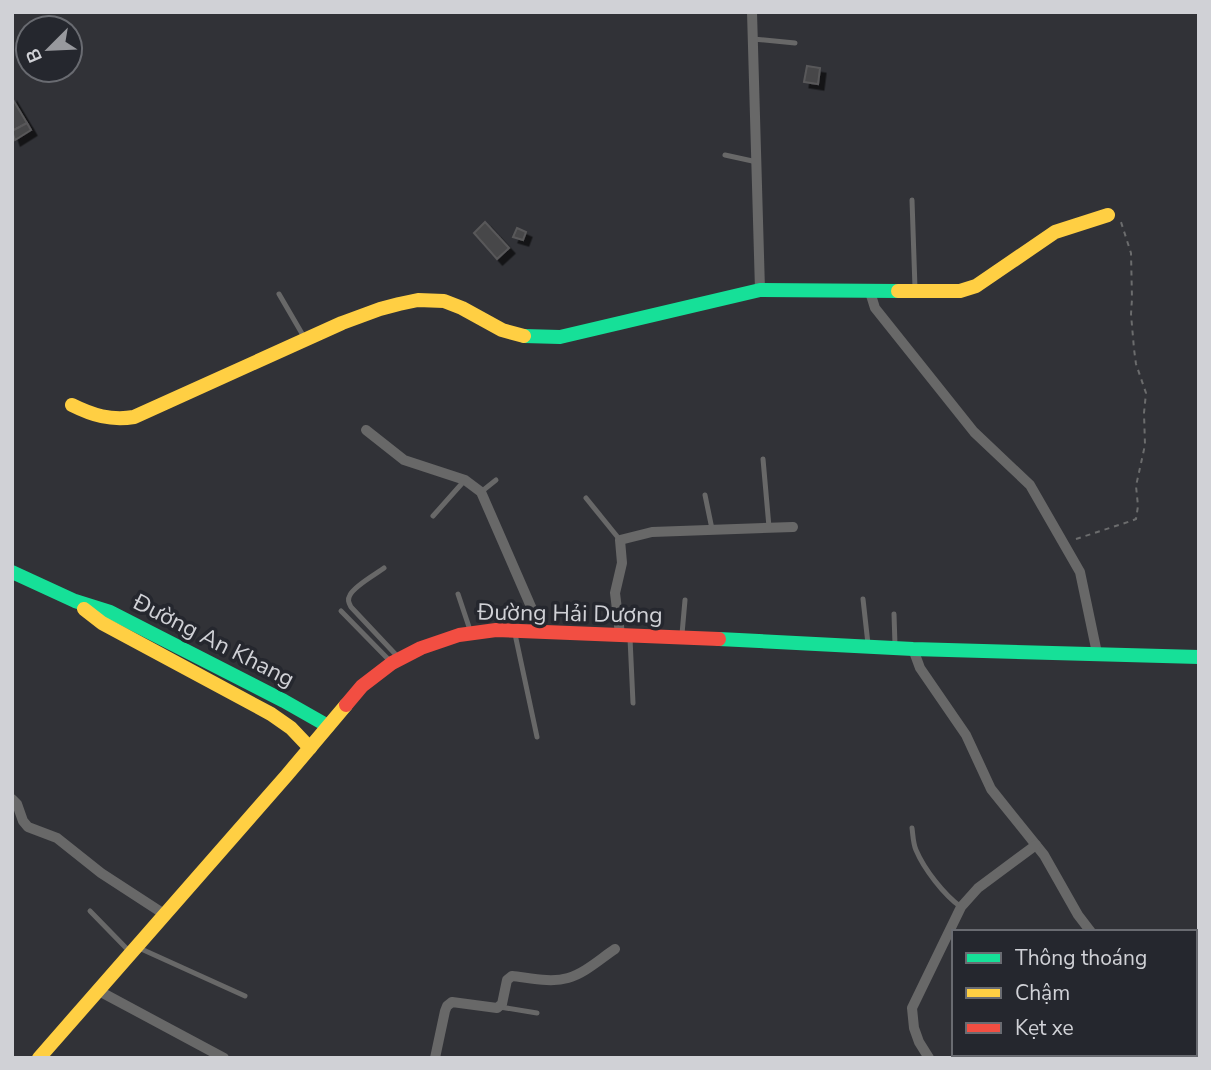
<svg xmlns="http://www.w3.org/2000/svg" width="1211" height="1070" font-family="'Nunito Sans',sans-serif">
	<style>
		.building { fill: #474748; stroke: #59585a; stroke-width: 2; filter: url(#shadow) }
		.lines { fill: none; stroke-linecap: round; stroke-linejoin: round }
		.path { stroke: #6b6c6d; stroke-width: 2; stroke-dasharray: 5 5; stroke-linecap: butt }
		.lane { stroke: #686868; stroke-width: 5 }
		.street { stroke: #686868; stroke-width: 10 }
		.fast { stroke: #16e098; stroke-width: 14 }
		.slow { stroke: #ffcf43; stroke-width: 14 }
		.jam { stroke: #f24e42; stroke-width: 14 }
		.labels { text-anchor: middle; stroke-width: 7; stroke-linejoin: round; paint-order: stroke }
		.street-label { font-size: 23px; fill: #d0d1d6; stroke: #25272e }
	</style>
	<defs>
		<filter id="shadow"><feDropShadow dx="5.5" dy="5.5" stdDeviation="0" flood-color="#0009"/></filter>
	</defs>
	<rect width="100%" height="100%" fill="#313237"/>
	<g class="building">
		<path d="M 807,66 L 820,68 L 818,84 L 804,82 Z"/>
		<path d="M 12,98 L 27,123 L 12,131 Z"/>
		<path d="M 27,123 L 31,130 L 15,140 L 12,131 Z"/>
		<path d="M 485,222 L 509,248 L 497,259 L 474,233 Z"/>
		<path d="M 517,228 L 526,232 L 523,240 L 513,237 Z"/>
	</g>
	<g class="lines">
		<path class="path" d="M 1076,539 L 1131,521 L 1136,519 L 1138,506 L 1136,486 L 1145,445 L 1144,413 L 1146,393 L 1136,364 L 1134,349 L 1131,314 L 1132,299 L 1131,253 L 1120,219"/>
		<g class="lane">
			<path d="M 753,39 L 795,43"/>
			<path d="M 725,155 L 757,162"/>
			<path d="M 912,200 L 915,288"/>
			<path d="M 279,294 L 304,337"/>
			<path d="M 763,459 L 769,527"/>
			<path d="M 481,492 L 496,480"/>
			<path d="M 705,495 L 712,529"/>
			<path d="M 586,498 L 620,540"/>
			<path d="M 433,516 L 465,480"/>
			<path d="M 384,568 C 376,574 354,586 350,595 C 347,600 349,603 351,607 L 398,657"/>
			<path d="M 458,594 L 470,630"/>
			<path d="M 863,599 L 868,644"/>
			<path d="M 341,611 L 390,661"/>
			<path d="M 894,614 L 895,645"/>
			<path d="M 515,634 L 537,737"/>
			<path d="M 682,634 L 685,600"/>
			<path d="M 630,638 L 633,703"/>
			<path d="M 912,828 C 913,835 913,843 916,850 C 924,869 944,895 961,907"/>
			<path d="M 90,911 L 129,951"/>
			<path d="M 139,948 L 245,996"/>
			<path d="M 500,1007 L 537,1013"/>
		</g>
		<g class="street">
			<path d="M 752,12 L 760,290"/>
			<path d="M 870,292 L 875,308 L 974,432 L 1030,485 L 1080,572 L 1097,653"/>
			<path d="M 366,430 L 404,460 L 465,480 L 481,492 L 542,632"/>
			<path d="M 620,634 L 615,593 L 622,563 L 620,540 L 652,532 L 793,527"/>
			<path d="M 913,649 L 920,668 L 966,735 L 991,789 L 1044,855 L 1078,915 L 1091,932"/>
			<path d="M 12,799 L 17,804 L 23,821 L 28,827 L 57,838 L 101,873 L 164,914"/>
			<path d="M 99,991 L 224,1058"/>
			<path d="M 1157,1054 L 1157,1058"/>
			<path d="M 435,1058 L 445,1011 L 447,1006 L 452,1002 L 497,1008 L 502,1004 L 507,980 L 512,976 C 530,978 551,983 568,978 C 585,973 600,959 615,949"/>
			<path d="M 929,1058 L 919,1042 L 914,1028 L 912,1008 L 961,907 L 978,888 L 1036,845"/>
			<path d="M 1024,1058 L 1026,1054"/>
		</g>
		<g class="fast">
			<path d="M 524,336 L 560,337 L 760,290 L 898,291"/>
			<path d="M 12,572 L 75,601 L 110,612 L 284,701 L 328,726"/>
			<path d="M 719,639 L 913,649 L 1199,657"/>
		</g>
		<g class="slow">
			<path d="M 898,291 L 960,291 L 976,286 L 1055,232 L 1108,215"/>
			<path d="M 72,405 C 92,415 111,421 134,417 L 342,323 L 380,309 L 399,304 L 418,300 L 444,301 L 462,308 L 502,330 L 524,336"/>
			<path d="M 84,609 L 102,623 L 271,714 L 291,728 L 310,748"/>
			<path d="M 39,1058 L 287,775 L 346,705"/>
		</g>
		<path class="jam" d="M 346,705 L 362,686 L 392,663 L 421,648 L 459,635 L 496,630 L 719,639"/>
	</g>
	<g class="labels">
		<g class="street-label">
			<text transform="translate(570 613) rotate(1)" y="8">Đường Hải Dương</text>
			<text transform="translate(214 640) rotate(27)" y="8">Đường An Khang</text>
		</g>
	</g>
	<rect width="1211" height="1070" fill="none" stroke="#d0d1d6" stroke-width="28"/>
	<rect x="952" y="930" width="245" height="126" fill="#25272e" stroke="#696b71" stroke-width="2"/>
	<rect x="966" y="953" width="35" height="10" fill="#16e098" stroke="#696b71" stroke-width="2"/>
	<text x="1015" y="965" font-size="21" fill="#d0d1d6">Thông thoáng</text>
	<rect x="966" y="988" width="35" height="10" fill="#ffcf43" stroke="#696b71" stroke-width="2"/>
	<text x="1015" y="1000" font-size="21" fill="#d0d1d6">Chậm</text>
	<rect x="966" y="1023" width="35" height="10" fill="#f24e42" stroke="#696b71" stroke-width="2"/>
	<text x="1015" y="1035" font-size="21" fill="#d0d1d6">Kẹt xe</text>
	<g transform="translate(49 49) rotate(246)"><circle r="33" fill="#25272e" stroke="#696b71" stroke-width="2"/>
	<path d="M0-5L12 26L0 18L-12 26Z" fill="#98999e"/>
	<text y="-10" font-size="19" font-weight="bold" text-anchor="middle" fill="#d0d1d6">B</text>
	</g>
</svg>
